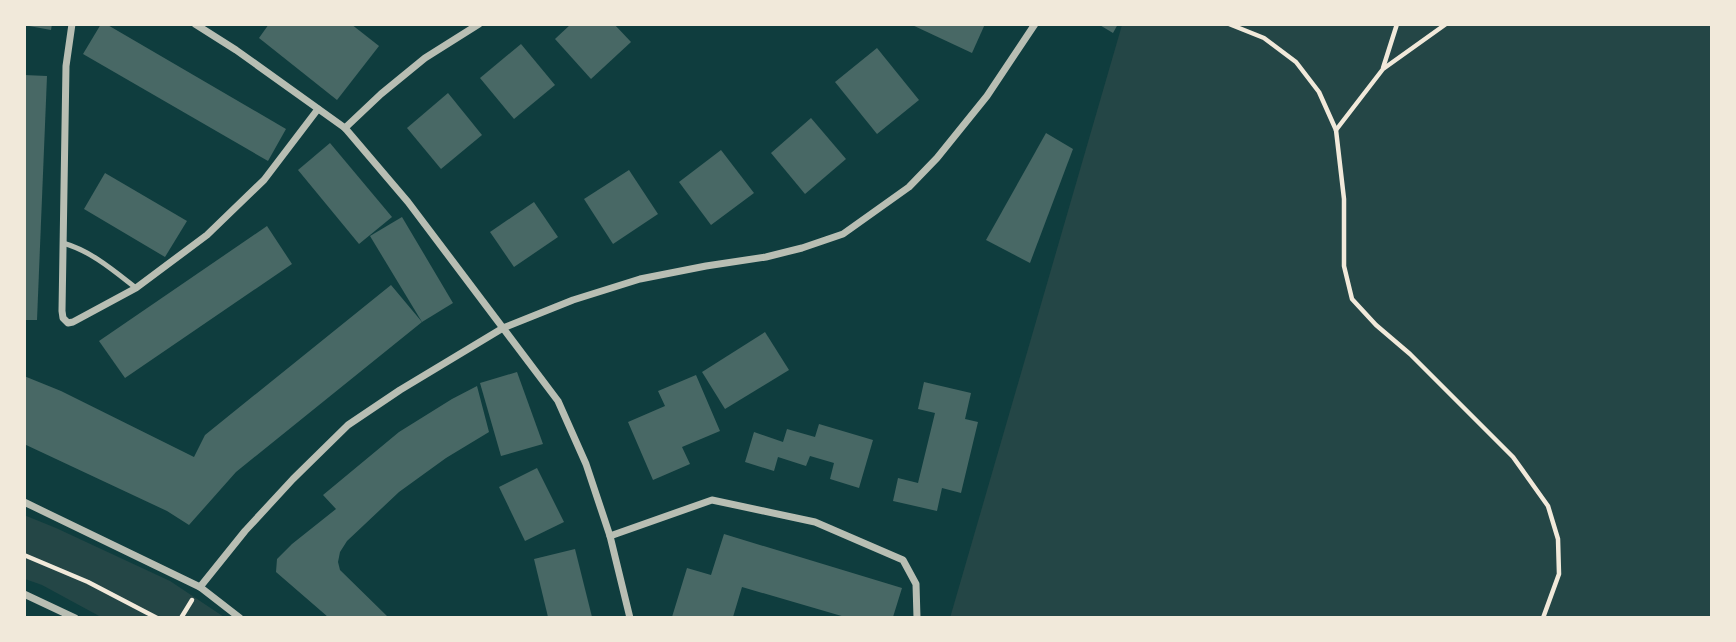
<svg xmlns="http://www.w3.org/2000/svg" width="1736" height="642" font-family="Literata,serif">
	<style>
		.green { fill: #244646 }
		.building { fill: #486865 }
		.lines { fill: none; stroke-linecap: round; stroke-linejoin: round }
		.path { stroke: #f1e9da; stroke-width: 4.5 }
		.service { stroke: #b8beb3; stroke-width: 5 }
		.minor { stroke: #b8beb3; stroke-width: 7 }
	</style>
	<rect width="100%" height="100%" fill="#0f3d3e"/>
	<g class="green">
		<path d="M 1122,25 L 1711,25 L 1711,617 L 950,618 Z"/>
		<path d="M 24,515 L 56,528 L 170,581 L 224,617 L 101,617 L 42,585 L 25,579 Z"/>
	</g>
	<g class="building">
		<path d="M 29,24 L 52,24 L 51,30 L 29,26 Z"/>
		<path d="M 101,24 L 106,24 L 286,129 L 268,161 L 83,54 Z"/>
		<path d="M 269,24 L 351,24 L 379,46 L 337,100 L 259,38 Z"/>
		<path d="M 571,24 L 614,24 L 631,42 L 591,79 L 555,39 Z"/>
		<path d="M 910,24 L 985,24 L 972,53 Z"/>
		<path d="M 1098,24 L 1118,24 L 1113,33 Z"/>
		<path d="M 521,44 L 555,85 L 514,119 L 480,78 Z"/>
		<path d="M 877,48 L 919,100 L 877,134 L 835,82 Z"/>
		<path d="M 24,75 L 47,76 L 37,320 L 24,320 Z"/>
		<path d="M 448,93 L 482,135 L 441,169 L 407,128 Z"/>
		<path d="M 811,118 L 846,159 L 805,194 L 771,153 Z"/>
		<path d="M 1046,133 L 1073,149 L 1030,263 L 986,240 Z"/>
		<path d="M 330,143 L 392,217 L 359,244 L 298,170 Z"/>
		<path d="M 721,150 L 754,193 L 711,225 L 679,182 Z"/>
		<path d="M 629,170 L 658,214 L 613,244 L 584,199 Z"/>
		<path d="M 105,173 L 187,221 L 165,257 L 84,209 Z"/>
		<path d="M 534,202 L 558,237 L 514,267 L 490,232 Z"/>
		<path d="M 402,217 L 453,303 L 422,322 L 370,236 Z"/>
		<path d="M 267,226 L 292,264 L 125,378 L 99,341 Z"/>
		<path d="M 391,285 L 422,322 L 236,472 L 189,525 L 167,511 L 24,444 L 24,376 L 61,391 L 194,457 L 205,435 Z"/>
		<path d="M 765,332 L 789,370 L 725,409 L 702,372 Z"/>
		<path d="M 517,372 L 543,444 L 501,456 L 480,383 Z"/>
		<path d="M 696,375 L 720,431 L 682,447 L 690,464 L 653,480 L 628,422 L 665,406 L 658,391 Z"/>
		<path d="M 924,382 L 971,393 L 965,419 L 978,422 L 961,493 L 942,488 L 937,511 L 893,501 L 898,478 L 918,483 L 935,413 L 918,409 Z"/>
		<path d="M 477,386 L 489,432 L 446,458 L 399,492 L 347,541 L 340,552 L 338,562 L 340,570 L 388,617 L 328,617 L 276,572 L 277,559 L 292,544 L 336,509 L 323,495 L 399,432 L 452,399 Z"/>
		<path d="M 819,424 L 873,440 L 859,488 L 830,479 L 834,463 L 810,456 L 806,466 L 778,457 L 774,471 L 745,462 L 754,432 L 783,442 L 787,429 L 815,437 Z"/>
		<path d="M 537,468 L 564,522 L 525,541 L 499,487 Z"/>
		<path d="M 724,534 L 902,588 L 893,617 L 845,617 L 742,587 L 733,617 L 672,617 L 687,568 L 711,575 Z"/>
		<path d="M 575,549 L 592,617 L 548,617 L 534,559 Z"/>
	</g>
	<g class="lines">
		<g class="path">
			<path d="M 1229,24 L 1264,38 L 1296,62 L 1319,92 L 1336,130 L 1344,199 L 1344,266 L 1352,299 L 1376,325 L 1410,354 L 1513,457 L 1548,506 L 1558,539 L 1559,574 L 1543,618"/>
			<path d="M 1383,68 L 1397,24"/>
			<path d="M 1336,130 L 1383,69 L 1446,24"/>
			<path d="M 24,555 L 88,582 L 157,618"/>
			<path d="M 181,618 L 192,600"/>
		</g>
		<path class="service" d="M 63,243 C 91,251 113,270 136,288"/>
		<g class="minor">
			<path d="M 72,24 L 66,66 L 62,311 L 63,318 L 68,323 L 73,322 L 136,288 L 207,235 L 264,180 L 318,109"/>
			<path d="M 195,24 L 236,50 L 345,128 L 408,202 L 558,401 L 586,464 L 610,536 L 630,618"/>
			<path d="M 345,128 L 381,94 L 425,58 L 479,24"/>
			<path d="M 24,502 L 200,587 L 240,618"/>
			<path d="M 610,536 L 712,500 L 815,522 L 903,560 L 916,584 L 917,618"/>
			<path d="M 200,587 L 245,531 L 293,479 L 348,425 L 400,390 L 503,328 L 573,300 L 640,279 L 706,266 L 766,257 L 802,248 L 843,234 L 909,187 L 937,158 L 987,96 L 1035,24"/>
			<path d="M 24,594 L 75,618"/>
		</g>
	</g>
	<rect width="1736" height="642" fill="none" stroke="#f1e9da" stroke-width="52"/>
</svg>
